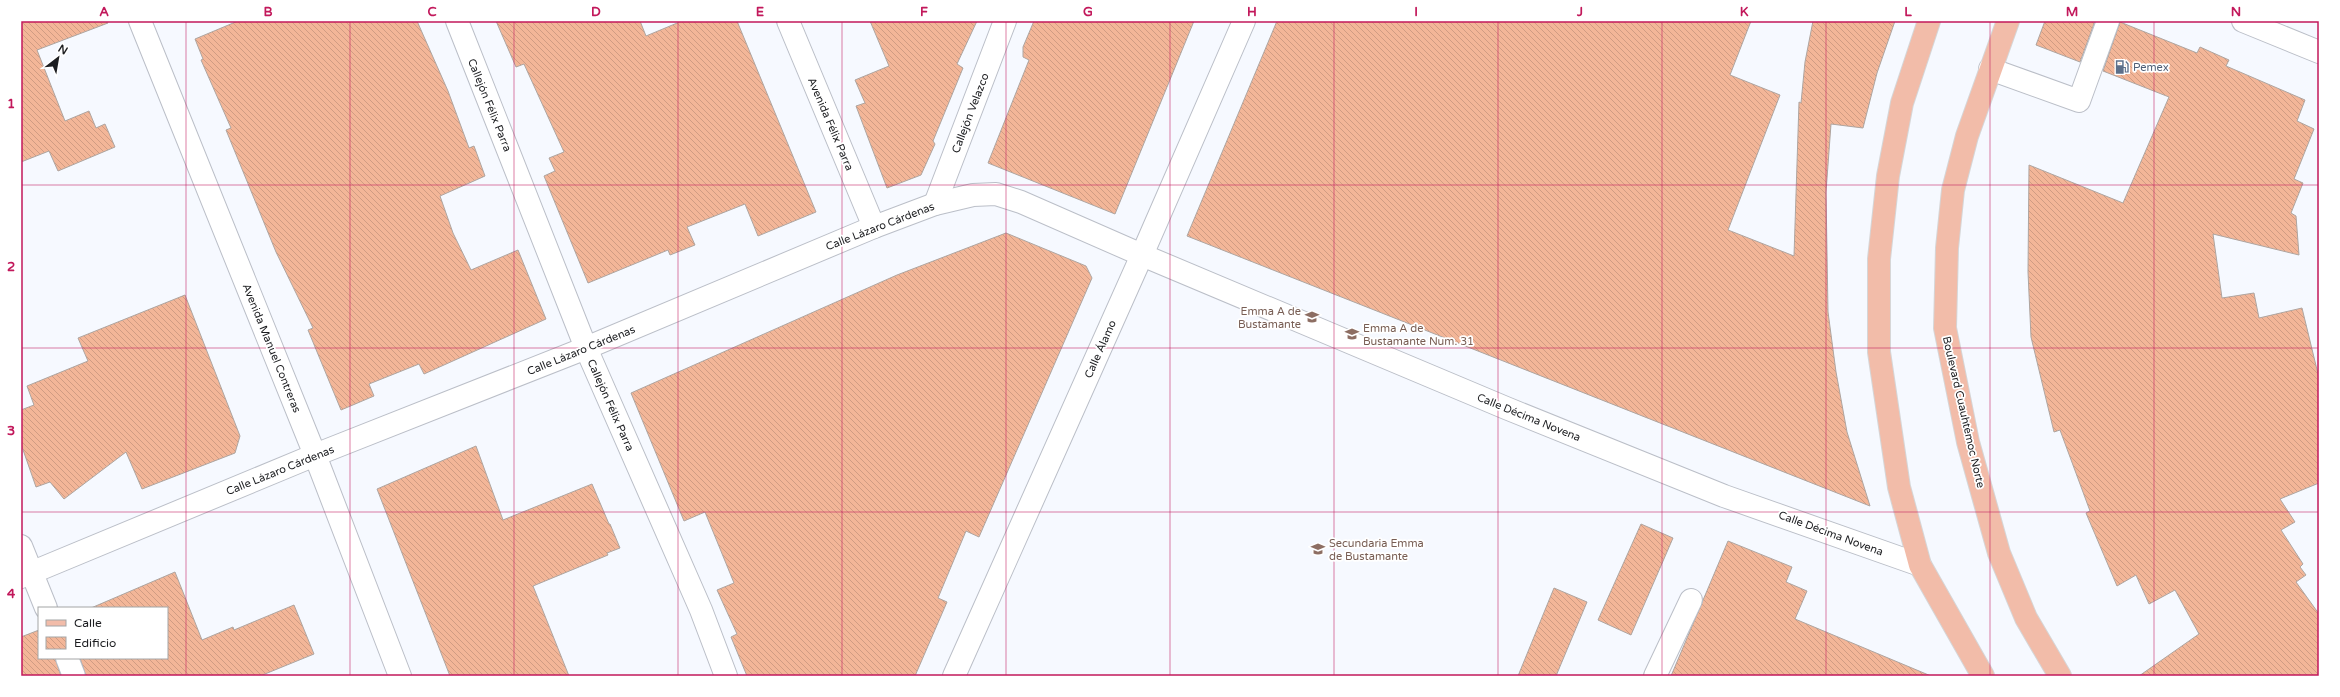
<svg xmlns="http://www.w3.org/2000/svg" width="2340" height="697" font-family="'Varela Round',sans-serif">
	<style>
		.building { fill: url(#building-back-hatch); stroke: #aea5a0 }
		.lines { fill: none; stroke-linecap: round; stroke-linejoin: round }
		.minor-casing { stroke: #bbbfc8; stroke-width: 24 }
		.major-casing { stroke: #d6d6d7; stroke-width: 24 }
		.minor { stroke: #fff; stroke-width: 22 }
		.major { stroke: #f2bca9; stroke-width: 22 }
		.grid { fill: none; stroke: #c2185b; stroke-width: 1; stroke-opacity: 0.55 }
		.labels { text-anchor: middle; stroke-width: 3.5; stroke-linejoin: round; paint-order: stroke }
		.service-label { font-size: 11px; fill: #4e5e75; stroke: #fff; text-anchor: start }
		.street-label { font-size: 11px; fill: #1c1d20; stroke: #fff }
		.education-label { font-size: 11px; fill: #785e54; stroke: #fff; text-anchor: start }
		.neatline { fill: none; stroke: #c2185b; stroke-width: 1.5 }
		.grid-label { font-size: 13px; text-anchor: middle; font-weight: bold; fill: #c2185b }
	</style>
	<defs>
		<pattern id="building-back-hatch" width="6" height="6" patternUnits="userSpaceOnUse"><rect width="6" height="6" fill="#f3b698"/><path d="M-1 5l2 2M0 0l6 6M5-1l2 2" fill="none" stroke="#d09c83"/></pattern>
	</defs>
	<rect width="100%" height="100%" fill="#f6f9ff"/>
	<g class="building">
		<path d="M 21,21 L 107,21 L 108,23 L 37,50 L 65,121 L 89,111 L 96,128 L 105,124 L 115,147 L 58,171 L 49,151 L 21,162 Z"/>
		<path d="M 238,21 L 417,21 L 448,91 L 469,148 L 474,146 L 485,176 L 440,196 L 453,233 L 471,270 L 518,250 L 546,319 L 424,374 L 419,364 L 369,384 L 374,396 L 341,410 L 308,330 L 313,328 L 276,252 L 226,130 L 231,128 L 201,60 L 203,59 L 195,39 Z"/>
		<path d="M 496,21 L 640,21 L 646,36 L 682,21 L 737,21 L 816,212 L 758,236 L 745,204 L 687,227 L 695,245 L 670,255 L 668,250 L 588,283 L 544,176 L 555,171 L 549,158 L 564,152 L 524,64 L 516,67 Z"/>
		<path d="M 870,21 L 977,21 L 957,64 L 963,68 L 933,141 L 935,144 L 921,175 L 887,188 L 856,106 L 865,103 L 855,80 L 889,66 Z"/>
		<path d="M 1034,21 L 1194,21 L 1115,214 L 988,163 L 1029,60 L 1023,57 L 1023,47 Z"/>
		<path d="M 1277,21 L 1751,21 L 1730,75 L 1780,95 L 1728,230 L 1794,256 L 1799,102 L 1801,103 L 1805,62 L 1813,21 L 1895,21 L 1877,73 L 1863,128 L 1831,124 L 1826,192 L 1828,312 L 1836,372 L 1847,432 L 1870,506 L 1187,236 Z"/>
		<path d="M 2045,21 L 2095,21 L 2080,62 L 2036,45 Z"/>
		<path d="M 2120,22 L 2197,53 L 2200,47 L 2229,60 L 2226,66 L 2305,100 L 2297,121 L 2314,129 L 2294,179 L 2303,183 L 2291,213 L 2296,216 L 2299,255 L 2213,234 L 2222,298 L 2254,293 L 2259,318 L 2302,308 L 2319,378 L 2319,483 L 2280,499 L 2295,522 L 2281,530 L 2303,564 L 2300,567 L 2306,575 L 2296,582 L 2319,614 L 2319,676 L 2139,676 L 2199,634 L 2175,590 L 2149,604 L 2136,575 L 2117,586 L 2086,513 L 2090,511 L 2060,430 L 2054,432 L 2031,337 L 2028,272 L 2029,165 L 2123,203 L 2169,97 L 2103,71 Z"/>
		<path d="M 1006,233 L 1086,266 L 1092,278 L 979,537 L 966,531 L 938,598 L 947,602 L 915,676 L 747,676 L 731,637 L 737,634 L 717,590 L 734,583 L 705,512 L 684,521 L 631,393 L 897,275 Z"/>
		<path d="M 185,295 L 240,436 L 235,453 L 142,489 L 126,452 L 64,499 L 50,482 L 36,487 L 21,444 L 21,410 L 34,405 L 27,386 L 88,361 L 78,338 Z"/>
		<path d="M 476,446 L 503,520 L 592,484 L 609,524 L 610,524 L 620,548 L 607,553 L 608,555 L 533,586 L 569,676 L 450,676 L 377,489 Z"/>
		<path d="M 1641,524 L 1673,538 L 1631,635 L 1598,620 Z"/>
		<path d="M 1728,541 L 1792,567 L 1786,582 L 1807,591 L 1795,619 L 1931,676 L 1671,676 Z"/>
		<path d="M 175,572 L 202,640 L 233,627 L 234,630 L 294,605 L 314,654 L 260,676 L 86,676 L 80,658 L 167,658 L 167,608 L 91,608 Z"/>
		<path d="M 1554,588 L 1587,602 L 1556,676 L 1518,676 Z"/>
		<path d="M 39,630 L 39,658 L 55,658 L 61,676 L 21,676 L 21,637 Z"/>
	</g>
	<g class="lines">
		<defs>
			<g id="minor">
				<path d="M 140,21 L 315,455 L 400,676"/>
				<path d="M 457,21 L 586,348 L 701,610 L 726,676"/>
				<path d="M 788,21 L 874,227"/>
				<path d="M 2243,21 L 2319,52"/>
				<path d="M 1990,69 L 2079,101 L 2108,21"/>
				<path d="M 935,204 L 1005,21"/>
				<path d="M 21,546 L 46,608"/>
				<path d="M 21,577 L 315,455 L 586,348 L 874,227 L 935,204 L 973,195 L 996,194 L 1021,202 L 1142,255 L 1506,408 L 1724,496 L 1920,565"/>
				<path d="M 67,658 L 74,676"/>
				<path d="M 954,676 L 1142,255 L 1244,21"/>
				<path d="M 1655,676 L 1691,600"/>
			</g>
			<g id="major">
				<path d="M 1929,21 L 1902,103 L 1888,176 L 1879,259 L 1879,352 L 1899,487 L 1920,565 L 1983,676"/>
				<path d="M 2008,21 L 1967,136 L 1953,190 L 1947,248 L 1945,328 L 1968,442 L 1999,553 L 2026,618 L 2060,676"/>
			</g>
		</defs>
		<use href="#minor" class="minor-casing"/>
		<use href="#major" class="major-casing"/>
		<use href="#minor" class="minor"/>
		<use href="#major" class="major"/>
	</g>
	<path class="grid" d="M 186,21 L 186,676M 350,21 L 350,676M 514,21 L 514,676M 678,21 L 678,676M 842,21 L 842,676M 1006,21 L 1006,676M 1170,21 L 1170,676M 1334,21 L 1334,676M 1498,21 L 1498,676M 1662,21 L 1662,676M 1826,21 L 1826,676M 1990,21 L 1990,676M 2154,21 L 2154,676M 21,185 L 2319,185M 21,348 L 2319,348M 21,512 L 2319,512"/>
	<defs>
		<symbol id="fuel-bare" viewBox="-9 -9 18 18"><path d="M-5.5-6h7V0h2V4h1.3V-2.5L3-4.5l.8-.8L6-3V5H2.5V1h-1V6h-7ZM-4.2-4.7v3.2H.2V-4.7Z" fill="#5c6f8a" stroke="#fff" stroke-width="2.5" paint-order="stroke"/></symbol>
		<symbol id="school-bare" viewBox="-9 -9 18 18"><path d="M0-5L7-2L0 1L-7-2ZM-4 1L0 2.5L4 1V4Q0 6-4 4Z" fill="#8d6e63" stroke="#fff" stroke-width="2.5" paint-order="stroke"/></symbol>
	</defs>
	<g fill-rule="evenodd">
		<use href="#fuel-bare" x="2112" y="57" width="20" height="20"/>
		<use href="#school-bare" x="1302" y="307" width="20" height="20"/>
		<use href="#school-bare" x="1342" y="324" width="20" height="20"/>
		<use href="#school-bare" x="1308" y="539" width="20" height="20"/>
	</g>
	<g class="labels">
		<g class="service-label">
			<text x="2133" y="71">Pemex</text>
		</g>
		<g class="street-label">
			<text transform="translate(490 105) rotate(68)" y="4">Callejón Félix Parra</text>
			<text transform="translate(970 113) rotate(-69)" y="4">Callejón Velazco</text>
			<text transform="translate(831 124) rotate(67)" y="4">Avenida Félix Parra</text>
			<text transform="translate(880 226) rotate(-21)" y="4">Calle Lázaro Cárdenas</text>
			<text transform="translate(272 348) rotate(68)" y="4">Avenida Manuel Contreras</text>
			<text transform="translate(1100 349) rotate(-66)" y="4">Calle Álamo</text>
			<text transform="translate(581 350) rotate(-22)" y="4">Calle Lázaro Cárdenas</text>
			<text transform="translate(611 405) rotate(66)" y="4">Callejón Félix Parra</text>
			<text transform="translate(1964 412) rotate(77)" y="4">Boulevard Cuauhtémoc Norte</text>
			<text transform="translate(1529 417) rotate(22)" y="4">Calle Décima Novena</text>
			<text transform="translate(280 470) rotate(-22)" y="4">Calle Lázaro Cárdenas</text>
			<text transform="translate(1831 533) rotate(20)" y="4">Calle Décima Novena</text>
		</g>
		<g class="education-label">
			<text x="1301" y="315" text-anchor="end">Emma A de<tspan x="1301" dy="13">Bustamante</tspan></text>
			<text x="1363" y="332">Emma A de<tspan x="1363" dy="13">Bustamante Num. 31</tspan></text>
			<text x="1329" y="547">Secundaria Emma<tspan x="1329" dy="13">de Bustamante</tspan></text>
		</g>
	</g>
	<rect width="2340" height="697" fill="none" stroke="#ffffff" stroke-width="44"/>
	<rect x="38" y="607" width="130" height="52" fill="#ffffff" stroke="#a4a5a6"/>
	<rect x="46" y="620" width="20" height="6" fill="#f2bca9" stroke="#a4a5a6"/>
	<text x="74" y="627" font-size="12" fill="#1c1d20">Calle</text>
	<rect x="46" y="637" width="20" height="12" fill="url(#building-back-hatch)" stroke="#a4a5a6"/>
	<text x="74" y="647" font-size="12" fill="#1c1d20">Edificio</text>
	<g transform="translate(58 58) rotate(31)" stroke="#ffffff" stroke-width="3" paint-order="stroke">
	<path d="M0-3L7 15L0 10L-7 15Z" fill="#1c1d20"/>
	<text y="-6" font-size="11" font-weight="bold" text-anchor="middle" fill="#1c1d20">N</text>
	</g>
	<rect x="22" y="22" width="2296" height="653" class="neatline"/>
	<g class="grid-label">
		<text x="104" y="16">A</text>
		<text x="268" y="16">B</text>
		<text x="432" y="16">C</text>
		<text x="596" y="16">D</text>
		<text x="760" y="16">E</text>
		<text x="924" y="16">F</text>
		<text x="1088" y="16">G</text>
		<text x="1252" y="16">H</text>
		<text x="1416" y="16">I</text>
		<text x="1580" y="16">J</text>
		<text x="1744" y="16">K</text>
		<text x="1908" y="16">L</text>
		<text x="2072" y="16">M</text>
		<text x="2236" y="16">N</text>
		<text x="11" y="108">1</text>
		<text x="11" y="271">2</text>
		<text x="11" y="435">3</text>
		<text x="11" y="598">4</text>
	</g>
</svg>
